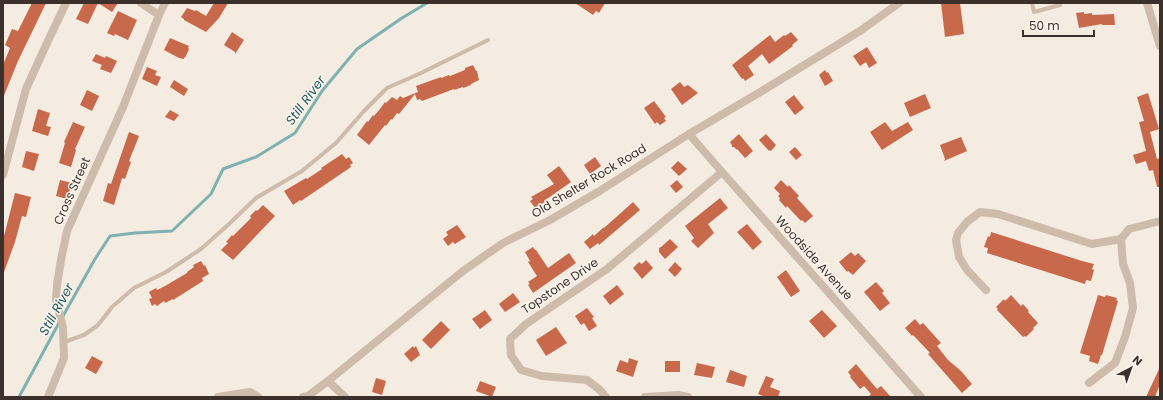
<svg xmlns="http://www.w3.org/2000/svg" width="1163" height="400" font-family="Poppins,sans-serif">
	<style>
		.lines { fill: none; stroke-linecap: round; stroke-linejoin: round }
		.stream { stroke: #7fb0b2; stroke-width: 3 }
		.building { fill: #c8694b }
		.lane { stroke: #cdbbac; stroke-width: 4 }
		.street { stroke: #cdbbac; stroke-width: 8 }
		.labels { text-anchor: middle; stroke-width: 3; stroke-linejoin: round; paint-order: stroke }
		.street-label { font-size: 12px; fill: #3b302b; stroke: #fbf5ee }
		.water-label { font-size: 13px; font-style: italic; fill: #1f5a5e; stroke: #fbf5ee }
	</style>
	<rect width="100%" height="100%" fill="#f4ebe1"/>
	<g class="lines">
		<g class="stream">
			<path d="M 63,316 L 95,259 L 110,236 L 135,233 L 172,231 L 211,194 L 223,169 L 256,157 L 295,133 L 322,91 L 357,49 L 402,18 L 427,3"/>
			<path d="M 19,397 L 60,321"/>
		</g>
	</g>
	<g class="building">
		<path d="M 32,3 L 46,3 L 18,61 L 3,98 L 3,65 L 10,48 L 5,45 L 12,29 L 18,31 Z"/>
		<path d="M 84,3 L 118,3 L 112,12 L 98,3 L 88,24 L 76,19 Z"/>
		<path d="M 214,3 L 228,3 L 219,18 L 206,32 L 184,20 L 184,19 L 181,17 L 187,8 L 195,11 L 196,10 L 206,16 Z"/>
		<path d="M 575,3 L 605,3 L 599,13 L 596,11 L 593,15 Z"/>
		<path d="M 941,3 L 960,3 L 964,34 L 945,37 Z"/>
		<path d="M 118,11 L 137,20 L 128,40 L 115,34 L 114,36 L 107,33 Z"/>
		<path d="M 1084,12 L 1084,14 L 1092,13 L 1092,15 L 1114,14 L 1115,25 L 1102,25 L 1102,24 L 1079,28 L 1076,13 Z"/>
		<path d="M 232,32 L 244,40 L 235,54 L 235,52 L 224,45 Z"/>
		<path d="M 791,32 L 798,40 L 792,45 L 793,46 L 769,64 L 762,54 L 748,66 L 754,75 L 745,81 L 743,78 L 742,79 L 732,65 L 770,35 L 775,42 L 784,35 L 785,36 Z"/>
		<path d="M 170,38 L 189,46 L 188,48 L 189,49 L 185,58 L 184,57 L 184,59 L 179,58 L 164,50 Z"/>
		<path d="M 867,47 L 877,63 L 869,68 L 866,62 L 860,66 L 853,56 Z"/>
		<path d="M 96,54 L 105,58 L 106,56 L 117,61 L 111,73 L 100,69 L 102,65 L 92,61 Z"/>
		<path d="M 473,65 L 476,71 L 477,71 L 479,80 L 471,84 L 471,85 L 463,88 L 463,87 L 454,90 L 454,89 L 422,101 L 420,99 L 417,100 L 415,94 L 399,114 L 397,113 L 392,120 L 391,119 L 386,126 L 385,125 L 369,145 L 357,135 L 367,121 L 368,122 L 373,115 L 374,116 L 380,109 L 385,102 L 386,103 L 392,97 L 397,100 L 400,96 L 403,98 L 418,92 L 416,86 L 441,77 L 441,78 L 449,75 L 450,76 L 465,70 L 465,68 Z"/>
		<path d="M 147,67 L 157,71 L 155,75 L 161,77 L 157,86 L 142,79 Z"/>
		<path d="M 825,70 L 827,73 L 828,72 L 833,81 L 825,86 L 819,75 Z"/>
		<path d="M 174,80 L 188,89 L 184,96 L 170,87 Z"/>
		<path d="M 680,82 L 684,87 L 688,85 L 698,93 L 682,105 L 671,89 Z"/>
		<path d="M 87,90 L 99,96 L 92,111 L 80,105 Z"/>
		<path d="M 1148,93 L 1159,129 L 1150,132 L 1157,159 L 1160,158 L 1160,187 L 1157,187 L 1153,170 L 1149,171 L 1146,161 L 1136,164 L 1133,155 L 1146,151 L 1139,122 L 1144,121 L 1137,97 Z"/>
		<path d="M 925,94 L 931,108 L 910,117 L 904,103 Z"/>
		<path d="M 794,95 L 804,108 L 795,115 L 785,102 Z"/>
		<path d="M 654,101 L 666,117 L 664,118 L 666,121 L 660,125 L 657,122 L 655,124 L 644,108 Z"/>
		<path d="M 38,109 L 50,113 L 46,126 L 51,127 L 48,136 L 32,131 Z"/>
		<path d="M 170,110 L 179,115 L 174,121 L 165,117 Z"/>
		<path d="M 73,122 L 85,127 L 75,149 L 76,150 L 71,167 L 59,163 L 65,143 L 64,142 Z"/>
		<path d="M 885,122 L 892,131 L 908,122 L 913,130 L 882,150 L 870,132 Z"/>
		<path d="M 129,132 L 139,136 L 129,161 L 131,162 L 125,179 L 122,178 L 114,205 L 103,201 L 108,183 L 111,184 Z"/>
		<path d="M 739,134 L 753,151 L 745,158 L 737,149 L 737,150 L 734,147 L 732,147 L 732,145 L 730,142 Z"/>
		<path d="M 766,134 L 776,145 L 771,151 L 770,150 L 769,151 L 759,140 Z"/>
		<path d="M 961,137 L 967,151 L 944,161 L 945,159 L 940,145 Z"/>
		<path d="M 795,147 L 802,155 L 796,160 L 789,152 Z"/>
		<path d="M 26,151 L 39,154 L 34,171 L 22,167 Z"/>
		<path d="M 342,154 L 346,159 L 349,157 L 353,163 L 350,165 L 351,167 L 301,201 L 300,200 L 293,205 L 284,191 L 306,178 L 307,179 L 322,169 L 321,168 Z"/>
		<path d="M 595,157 L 601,166 L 590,174 L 584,165 Z"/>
		<path d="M 678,161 L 687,169 L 679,176 L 671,168 Z"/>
		<path d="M 559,166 L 571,182 L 544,201 L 545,202 L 535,208 L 530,201 L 533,199 L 531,197 L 554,184 L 547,175 Z"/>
		<path d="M 60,180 L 72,183 L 67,199 L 56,196 Z"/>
		<path d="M 677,180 L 683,187 L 676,193 L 670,186 Z"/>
		<path d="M 781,180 L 788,187 L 789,185 L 799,196 L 797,198 L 813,216 L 805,223 L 802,220 L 801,221 L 787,206 L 786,208 L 779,200 L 780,198 L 778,196 L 780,194 L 774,188 Z"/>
		<path d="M 15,193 L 31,197 L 26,217 L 22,216 L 15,242 L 4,272 L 3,240 Z"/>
		<path d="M 720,198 L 728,208 L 708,224 L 714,233 L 698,248 L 691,241 L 694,238 L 685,226 Z"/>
		<path d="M 633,202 L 640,210 L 599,245 L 598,243 L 590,249 L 584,242 L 593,234 L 594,236 L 604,227 L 604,228 Z"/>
		<path d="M 263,205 L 275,216 L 233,260 L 221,250 L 228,243 L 226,242 L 232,235 L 233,236 L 251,218 L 250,216 L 256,210 L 257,211 Z"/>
		<path d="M 747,224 L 762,242 L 753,250 L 737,232 Z"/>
		<path d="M 457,225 L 466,237 L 455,244 L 453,242 L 448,246 L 443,239 L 448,235 L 446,232 Z"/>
		<path d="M 991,232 L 1082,261 L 1094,264 L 1092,269 L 1094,270 L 1091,281 L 1086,280 L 1085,284 L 987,253 L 988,248 L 984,247 L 988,236 L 990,237 Z"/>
		<path d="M 670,239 L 678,247 L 665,259 L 659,252 L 659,248 L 661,247 Z"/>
		<path d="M 533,247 L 535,250 L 536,250 L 548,268 L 569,253 L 576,263 L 533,293 L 528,285 L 530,284 L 528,282 L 537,276 L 528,262 L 530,261 L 525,252 Z"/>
		<path d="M 851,252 L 855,256 L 858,253 L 866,261 L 853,275 L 848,271 L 847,272 L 839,262 Z"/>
		<path d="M 646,260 L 653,268 L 642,279 L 633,268 L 639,262 L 642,264 Z"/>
		<path d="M 201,261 L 204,266 L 205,265 L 209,274 L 202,278 L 203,281 L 173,300 L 173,299 L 165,303 L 164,301 L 157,306 L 155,304 L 152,306 L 149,299 L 152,298 L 149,292 L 156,288 L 157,290 L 165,286 L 187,273 L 187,272 L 194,267 L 193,265 Z"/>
		<path d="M 675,262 L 682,269 L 675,277 L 668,270 Z"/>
		<path d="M 786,270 L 800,291 L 791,297 L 777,277 Z"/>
		<path d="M 876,282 L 884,291 L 882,293 L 890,303 L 880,311 L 864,292 Z"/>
		<path d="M 617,285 L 624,294 L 610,305 L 603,296 Z"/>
		<path d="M 513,293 L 520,302 L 505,312 L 499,304 Z"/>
		<path d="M 1011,295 L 1021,306 L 1023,304 L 1029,311 L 1028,312 L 1038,323 L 1033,328 L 1034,329 L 1026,337 L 1025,336 L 1023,337 L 997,310 L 998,309 L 996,307 L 1004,299 L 1005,301 Z"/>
		<path d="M 1098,295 L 1105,297 L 1106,295 L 1117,298 L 1116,300 L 1118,301 L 1102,355 L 1101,355 L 1098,364 L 1089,361 L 1090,356 L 1080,353 Z"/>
		<path d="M 587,308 L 594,317 L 592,318 L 597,326 L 589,331 L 584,323 L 581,325 L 575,316 Z"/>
		<path d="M 485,310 L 492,320 L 480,329 L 472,319 Z"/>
		<path d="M 822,310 L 837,326 L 824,338 L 809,321 Z"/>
		<path d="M 915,319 L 920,325 L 923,323 L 941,343 L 937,346 L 948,360 L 961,371 L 972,384 L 962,393 L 928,354 L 930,353 L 913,335 L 912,336 L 905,328 Z"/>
		<path d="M 441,321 L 450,330 L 431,349 L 422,340 Z"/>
		<path d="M 556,327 L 567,343 L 546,356 L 536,340 Z"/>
		<path d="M 413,346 L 414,348 L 416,346 L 420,355 L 411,362 L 404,354 Z"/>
		<path d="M 92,356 L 103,362 L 96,374 L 85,368 Z"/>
		<path d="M 629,358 L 638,361 L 633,377 L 616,371 L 620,360 L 628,363 Z"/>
		<rect x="665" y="361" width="15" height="11"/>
		<path d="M 697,363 L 715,367 L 712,378 L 694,375 Z"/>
		<path d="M 856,364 L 877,389 L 881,386 L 891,397 L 868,397 L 871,394 L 864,386 L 860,389 L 850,377 L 851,376 L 848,372 Z"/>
		<path d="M 1160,367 L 1160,384 L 1155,397 L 1146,397 Z"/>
		<path d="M 730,370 L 747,376 L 744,387 L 726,382 Z"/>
		<path d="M 766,376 L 774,379 L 770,387 L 780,391 L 778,397 L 765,397 L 758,394 Z"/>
		<path d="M 376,378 L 386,381 L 382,395 L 372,392 Z"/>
		<path d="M 480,381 L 496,387 L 492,397 L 476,391 Z"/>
	</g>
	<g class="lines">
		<g class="lane">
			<path d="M 1032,3 L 1034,12 L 1060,5"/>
			<path d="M 64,342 L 84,335 L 98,325 L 112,307 L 134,288 L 166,272 L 201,249 L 229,224 L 256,198 L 302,171 L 336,143 L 364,111 L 387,88 L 421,73 L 488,40"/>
		</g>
		<g class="street">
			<path d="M 141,3 L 159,15"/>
			<path d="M 1147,3 L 1160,46"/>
			<path d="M 689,134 L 722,172 L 921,397"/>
			<path d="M 3,175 L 26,89 L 47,43 L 66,3"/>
			<path d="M 1121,239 L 1129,229 L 1160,221"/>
			<path d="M 986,290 L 967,270 L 959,257 L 956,240 L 958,233 L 967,222 L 980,212 L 998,214 L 1092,244 L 1121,239 L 1123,264 L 1130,283 L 1133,308 L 1125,337 L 1115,363 L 1089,383"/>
			<path d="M 328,381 L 345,397"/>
			<path d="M 48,397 L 64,358 L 63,328 L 56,299 L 57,285 L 61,260 L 67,231 L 123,107 L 159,15 L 165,3"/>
			<path d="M 218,397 L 250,392 L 258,397"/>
			<path d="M 303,397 L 308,396 L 328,381 L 463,271 L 503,243 L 550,220 L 598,192 L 689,134 L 762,91 L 860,31 L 899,3"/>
			<path d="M 606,397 L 600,390 L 587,380 L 542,376 L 521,370 L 511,355 L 510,339 L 526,324 L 607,269 L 722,172"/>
			<path d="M 645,397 L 678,395 L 688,397"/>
		</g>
	</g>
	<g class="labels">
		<g class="street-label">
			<text transform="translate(589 181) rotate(-31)" y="4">Old Shelter Rock Road</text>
			<text transform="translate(72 191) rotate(-66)" y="4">Cross Street</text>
			<text transform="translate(814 258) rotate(48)" y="4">Woodside Avenue</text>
			<text transform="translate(560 286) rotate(-34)" y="4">Topstone Drive</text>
		</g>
		<g class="water-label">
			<text transform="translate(305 100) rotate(-54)" y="5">Still River</text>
			<text transform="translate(56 309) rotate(-61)" y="5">Still River</text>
		</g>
	</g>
	<rect width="1163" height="400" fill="none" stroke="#3b302b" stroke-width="8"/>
	<g transform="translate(1131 368) rotate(41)" stroke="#fbf5ee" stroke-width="3" paint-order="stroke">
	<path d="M0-3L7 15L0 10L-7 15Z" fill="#3b302b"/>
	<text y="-6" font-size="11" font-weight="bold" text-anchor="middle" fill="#3b302b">N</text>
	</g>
	<path d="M1023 30v6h71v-6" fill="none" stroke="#3b302b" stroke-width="2"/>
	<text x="1029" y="30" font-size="12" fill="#3b302b" stroke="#fbf5ee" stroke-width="3" paint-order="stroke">50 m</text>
</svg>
